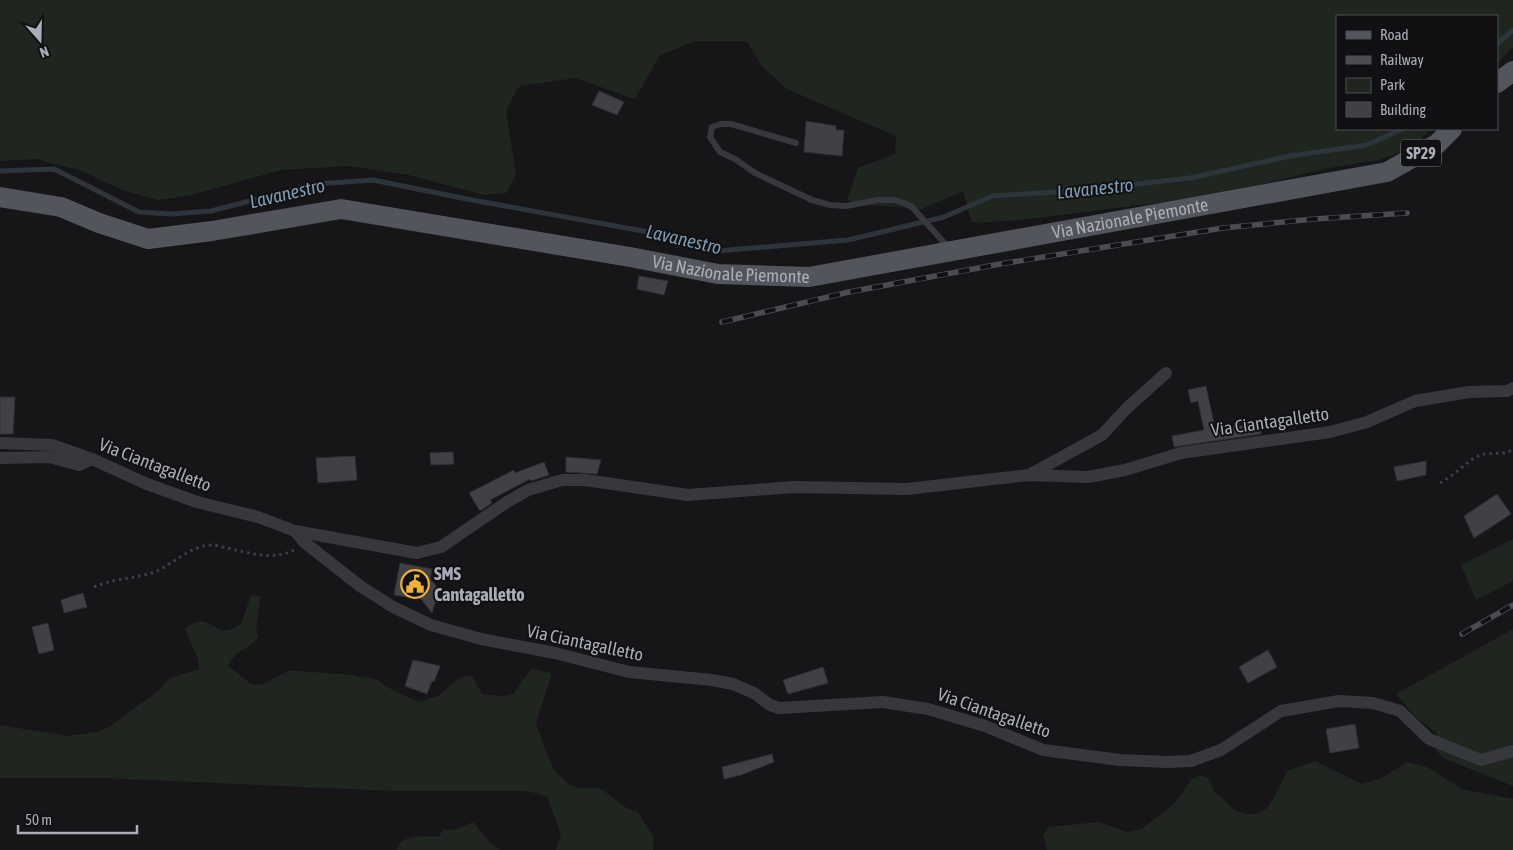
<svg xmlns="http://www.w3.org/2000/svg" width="1513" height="850" font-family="'Asap Condensed',sans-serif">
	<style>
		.green { fill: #1e261f }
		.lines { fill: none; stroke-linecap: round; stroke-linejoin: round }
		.stream { stroke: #2c353c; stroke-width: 5 }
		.building { fill: #404145; stroke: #303034 }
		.path { stroke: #3d3f44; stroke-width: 3; stroke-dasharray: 2.5 4; stroke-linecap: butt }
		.service { stroke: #37383d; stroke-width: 6 }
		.minor { stroke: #37383d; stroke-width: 12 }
		.primary { stroke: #53555c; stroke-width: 20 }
		.rail-casing { stroke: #4a4c52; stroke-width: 5.5 }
		.rail { stroke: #111113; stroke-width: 4; stroke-dasharray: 11; stroke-linecap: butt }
		.labels { text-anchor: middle; stroke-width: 4; stroke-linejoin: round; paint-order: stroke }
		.shield { fill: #111113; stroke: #7b7e86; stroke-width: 1 }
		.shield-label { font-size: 16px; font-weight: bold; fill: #a8adb8 }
		.street-label { font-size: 18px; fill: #a8adb8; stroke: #111113 }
		.poi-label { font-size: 18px; font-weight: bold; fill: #a8adb8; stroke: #111113; text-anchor: start }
		.water-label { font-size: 19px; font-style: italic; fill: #7f9bb3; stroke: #111113 }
	</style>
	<rect width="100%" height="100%" fill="#161618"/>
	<g class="green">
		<path d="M 0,0 L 1513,0 L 1513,47 L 1497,63 L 1497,16 L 1337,16 L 1337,129 L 1431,129 L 1415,144 L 1402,152 L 1379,160 L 1324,169 L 1213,196 L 1021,220 L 972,223 L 963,191 L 922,209 L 859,204 L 847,200 L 858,168 L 895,154 L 896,136 L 787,89 L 761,65 L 748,43 L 743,41 L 695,41 L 660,55 L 635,99 L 575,78 L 521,86 L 517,89 L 506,111 L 516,175 L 506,193 L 484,195 L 409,175 L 348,166 L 281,170 L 191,195 L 158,200 L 125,191 L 79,170 L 36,159 L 0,161 Z"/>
		<path d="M 1513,539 L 1513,581 L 1476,600 L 1461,565 Z"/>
		<path d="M 251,595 L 261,596 L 256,627 L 258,637 C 248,650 234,651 228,666 L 251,684 L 261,685 L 288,671 L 299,671 L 351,675 L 378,680 L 387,687 L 418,702 L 438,696 L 461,677 L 472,676 L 482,694 L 503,696 L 513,694 L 531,669 L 552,673 L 536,723 L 546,752 L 554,770 L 570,785 L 580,788 L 600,788 L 628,809 L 638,812 L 654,838 L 653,850 L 556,850 L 561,835 L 547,796 L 527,791 L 394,791 L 104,778 L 0,778 L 0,725 L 67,736 L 97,732 L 107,728 L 157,692 L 170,678 L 199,669 L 198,659 L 185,629 C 201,616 206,622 222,631 L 232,629 L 241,624 Z"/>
		<path d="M 1513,629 L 1513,786 L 1443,758 L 1436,750 L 1437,733 L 1416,717 L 1396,694 Z"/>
		<path d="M 1315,761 L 1362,784 L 1382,778 L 1407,762 L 1427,767 L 1462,789 L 1513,799 L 1513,850 L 1047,850 L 1043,835 L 1049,827 L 1099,822 L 1127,832 L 1142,829 L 1174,804 L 1191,780 L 1200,775 L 1210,779 L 1213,790 L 1236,811 L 1246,814 L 1257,814 L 1266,809 L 1272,801 L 1287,771 Z"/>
		<path d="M 473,822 L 492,845 L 500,850 L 396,850 C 404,833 421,837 438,837 L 444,829 L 454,830 Z"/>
	</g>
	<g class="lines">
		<g class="stream">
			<path d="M 1497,44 L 1513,30"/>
			<path d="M 0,171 L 54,169 L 139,212 L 171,214 L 211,211 L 316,184 L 373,180 L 472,200 L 643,231 L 673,235 L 717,251 L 848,240 L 944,217 L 992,196 L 1084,190 L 1190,178 L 1290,156 L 1367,145 L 1402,129"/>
		</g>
	</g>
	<g class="building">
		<path d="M 599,91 L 624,102 L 617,115 L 592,105 Z"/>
		<path d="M 806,121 L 836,126 L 836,130 L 844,130 L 842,156 L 804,152 Z"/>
		<path d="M 639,276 L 668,281 L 664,295 L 637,289 Z"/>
		<path d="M 1206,386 L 1215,428 L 1260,424 L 1261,434 L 1174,447 L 1172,436 L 1204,430 L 1198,401 L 1191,403 L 1188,390 Z"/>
		<path d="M 0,397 L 15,397 L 13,434 L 0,434 Z"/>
		<path d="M 453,452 L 454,464 L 431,465 L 430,453 Z"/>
		<path d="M 355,456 L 357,480 L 318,483 L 316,458 Z"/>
		<path d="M 566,457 L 601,460 L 597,474 L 566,472 Z"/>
		<path d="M 1426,461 L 1426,475 L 1397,481 L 1394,467 Z"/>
		<path d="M 544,462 L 549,475 L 531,481 L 530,479 L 490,500 L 492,503 L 480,511 L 469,493 L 514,470 L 515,473 Z"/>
		<path d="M 1497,494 L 1511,514 L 1474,538 L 1464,516 Z"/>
		<path d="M 400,563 L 432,569 L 430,579 L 439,589 L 432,613 L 421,599 L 394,595 Z"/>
		<path d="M 83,593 L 87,607 L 64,613 L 61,600 Z"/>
		<path d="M 48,623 L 54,650 L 39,654 L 32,627 Z"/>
		<path d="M 1268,650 L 1277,667 L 1248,683 L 1239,667 Z"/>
		<path d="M 413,660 L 440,666 L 434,682 L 432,681 L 427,694 L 405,686 Z"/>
		<path d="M 823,667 L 828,683 L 788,694 L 783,680 Z"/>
		<path d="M 1355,724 L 1359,748 L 1330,753 L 1326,729 Z"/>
		<path d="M 772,754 L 774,762 L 741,775 L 724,779 L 722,767 Z"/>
	</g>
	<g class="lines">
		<g class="path">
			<path d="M 1440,483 L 1451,476 L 1475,457 L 1484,454 L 1504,453 L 1513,450"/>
			<path d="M 94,587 C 114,578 136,579 157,571 C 174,563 192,545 212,545 C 217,545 222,547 227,548 C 250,553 273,561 294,550"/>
		</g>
		<path class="service" d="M 796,143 L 731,124 L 721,124 L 712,127 L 710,137 L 720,152 L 735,159 L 755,173 L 812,200 L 830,205 L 846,206 L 878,200 L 895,200 L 904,203 L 912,207 L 948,247"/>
		<g class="minor">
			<path d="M 0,443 L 52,445 L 92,459 L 147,484 L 197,502 L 258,517 L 295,531 L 417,553 L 441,547 L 507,502 L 528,490 L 562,480 L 585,480 L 688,495 L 794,487 L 907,489 L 1029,475 L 1088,477 L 1125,470 L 1181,453 L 1330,432 L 1367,422 L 1415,401 L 1469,392 L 1507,391 L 1513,388"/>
			<path d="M 0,458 L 49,457 L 79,465 L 92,459"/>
			<path d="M 1029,475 L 1102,435 L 1127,408 L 1166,373"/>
			<path d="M 295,531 L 304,542 L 360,586 L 393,607 L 431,625 L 481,639 L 555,653 L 629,672 L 712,680 L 733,684 L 754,693 L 770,705 L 779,708 L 883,702 L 928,709 L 985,726 L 1043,750 L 1120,760 L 1168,762 L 1191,761 L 1221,750 L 1281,711 L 1339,701 L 1373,703 L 1400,711 L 1429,739 L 1481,760 L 1513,751"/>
		</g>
		<g class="primary">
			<path d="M 1497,83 L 1513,71"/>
			<path id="s1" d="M 0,197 L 61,207 L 99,223 L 148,239 L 212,231 L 341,209 L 630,257 L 718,274 L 809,277 L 1387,172 L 1437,144 L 1452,129"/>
		</g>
		<defs>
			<g id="rail">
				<path d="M 722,322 L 849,292 L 1000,264 L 1223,228 L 1314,219 L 1407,213"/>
				<path d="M 1462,634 L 1513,605"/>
			</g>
		</defs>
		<use href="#rail" class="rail-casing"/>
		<use href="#rail" class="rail"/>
	</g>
	<defs>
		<symbol id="civic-ring" viewBox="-11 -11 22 22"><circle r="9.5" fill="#111113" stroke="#f2b134" stroke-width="1.5"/><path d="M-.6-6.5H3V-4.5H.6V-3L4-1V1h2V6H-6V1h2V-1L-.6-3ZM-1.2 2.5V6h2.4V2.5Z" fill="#f2b134"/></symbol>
	</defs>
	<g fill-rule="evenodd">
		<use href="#civic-ring" x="399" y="568" width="32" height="32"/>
	</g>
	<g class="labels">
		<rect class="shield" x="1401" y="139.5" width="40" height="27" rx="4"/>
		<g class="shield-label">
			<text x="1421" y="159">SP29</text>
		</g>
		<g class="street-label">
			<text dy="6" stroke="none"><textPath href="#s1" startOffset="1150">Via Nazionale Piemonte</textPath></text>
			<text dy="6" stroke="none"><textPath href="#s1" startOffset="745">Via Nazionale Piemonte</textPath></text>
			<text transform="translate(1270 422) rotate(-8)" y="6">Via Ciantagalletto</text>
			<text transform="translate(155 465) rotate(21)" y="6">Via Ciantagalletto</text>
			<text transform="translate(585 643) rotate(12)" y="6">Via Ciantagalletto</text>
			<text transform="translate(994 713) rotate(19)" y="6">Via Ciantagalletto</text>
		</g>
		<g class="poi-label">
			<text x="434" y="580">SMS<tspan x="434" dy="21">Cantagalletto</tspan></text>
		</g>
		<g class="water-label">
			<text transform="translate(1095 188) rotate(-6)" y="7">Lavanestro</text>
			<text transform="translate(287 193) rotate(-13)" y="7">Lavanestro</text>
			<text transform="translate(684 239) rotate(13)" y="7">Lavanestro</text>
		</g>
	</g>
	<rect x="1336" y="15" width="162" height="115" fill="#111113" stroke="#4d4f55"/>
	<rect x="1346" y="31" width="25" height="8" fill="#53555c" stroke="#4d4f55"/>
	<text x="1380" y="40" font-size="15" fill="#a8adb8">Road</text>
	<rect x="1346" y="56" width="25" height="8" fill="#4a4c52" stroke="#4d4f55"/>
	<text x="1380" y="65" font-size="15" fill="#a8adb8">Railway</text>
	<rect x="1346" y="78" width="25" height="15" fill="#1e261f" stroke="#4d4f55"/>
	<text x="1380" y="90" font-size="15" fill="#a8adb8">Park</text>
	<rect x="1346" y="102" width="25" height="15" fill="#404145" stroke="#4d4f55"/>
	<text x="1380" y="115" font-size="15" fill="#a8adb8">Building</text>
	<g transform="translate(40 40) rotate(160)" stroke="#111113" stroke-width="4" paint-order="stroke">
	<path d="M0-4L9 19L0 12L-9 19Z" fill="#a8adb8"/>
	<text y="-8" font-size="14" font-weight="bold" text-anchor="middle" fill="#a8adb8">N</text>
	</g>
	<path d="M18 825v8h119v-8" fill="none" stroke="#a8adb8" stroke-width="2.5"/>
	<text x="25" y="825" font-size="15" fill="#a8adb8" stroke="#111113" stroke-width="4" paint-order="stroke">50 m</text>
</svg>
